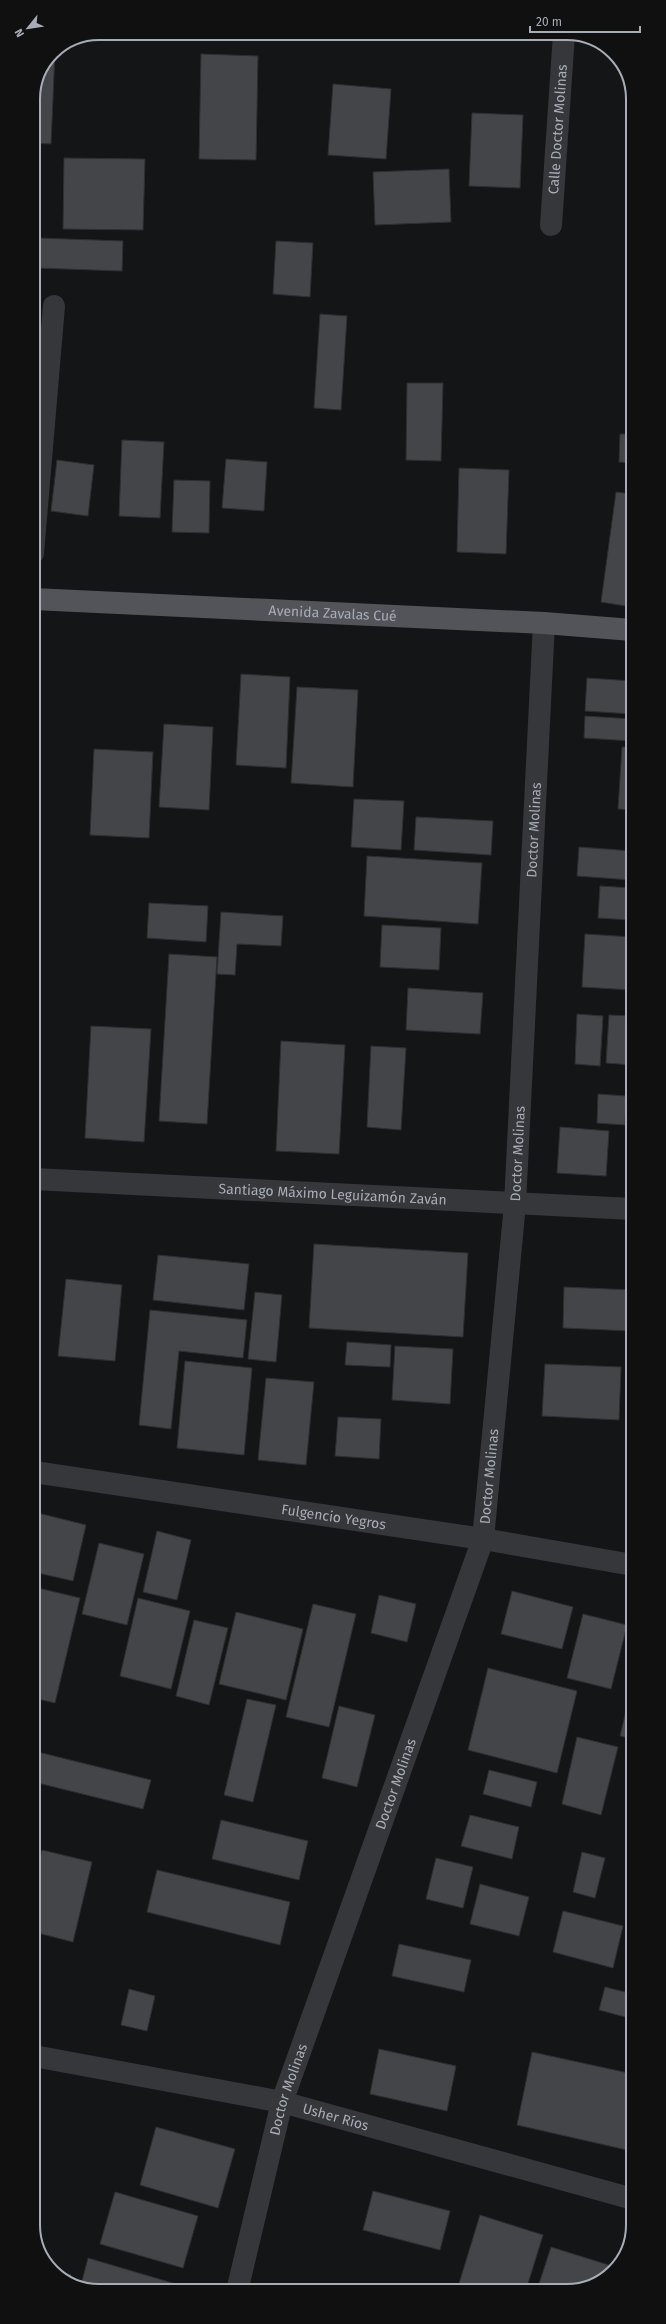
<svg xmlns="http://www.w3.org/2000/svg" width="666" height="2324" font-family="'Fira Sans',sans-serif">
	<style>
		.building { fill: #444549; stroke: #2f2f32 }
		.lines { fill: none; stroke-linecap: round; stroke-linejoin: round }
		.minor { stroke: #36373b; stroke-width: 22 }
		.major { stroke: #52545a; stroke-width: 22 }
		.labels { text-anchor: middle; stroke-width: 4; stroke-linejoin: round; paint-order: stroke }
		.street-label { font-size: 14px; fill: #a7acb6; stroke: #101011 }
		.rim { fill: none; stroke: #a7acb6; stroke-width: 2 }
	</style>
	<rect width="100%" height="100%" fill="#141516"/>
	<g class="building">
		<path d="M 55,51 L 51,144 L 33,143 L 33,98 L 52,52 Z"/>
		<path d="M 201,54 L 258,56 L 256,160 L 199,159 Z"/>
		<path d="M 333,84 L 391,89 L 386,159 L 328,155 Z"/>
		<path d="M 472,113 L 523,115 L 520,188 L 469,186 Z"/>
		<path d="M 64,158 L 145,159 L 143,230 L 63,229 Z"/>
		<path d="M 449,169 L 451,222 L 375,225 L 373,172 Z"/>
		<path d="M 38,238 L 123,241 L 122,271 L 37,268 Z"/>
		<path d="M 276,241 L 313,243 L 310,297 L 273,294 Z"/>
		<path d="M 320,314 L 347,316 L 341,410 L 314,408 Z"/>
		<path d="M 407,383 L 443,383 L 441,461 L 406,460 Z"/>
		<path d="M 620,434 L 632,434 L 632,463 L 619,462 Z"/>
		<path d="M 122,440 L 164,442 L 160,518 L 119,516 Z"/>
		<path d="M 226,459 L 267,462 L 264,511 L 222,508 Z"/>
		<path d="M 57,460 L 94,465 L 88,516 L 51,511 Z"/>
		<path d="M 459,468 L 509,470 L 506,554 L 457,552 Z"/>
		<path d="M 174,480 L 210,481 L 209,533 L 172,532 Z"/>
		<path d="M 616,492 L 632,494 L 632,607 L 601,602 Z"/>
		<path d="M 241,674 L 290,677 L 286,768 L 236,765 Z"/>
		<path d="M 587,678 L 632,681 L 632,714 L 585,711 Z"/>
		<path d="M 297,687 L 358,690 L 353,787 L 291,783 Z"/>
		<path d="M 585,716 L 632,719 L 632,741 L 584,738 Z"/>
		<path d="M 164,724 L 213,727 L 209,810 L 159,807 Z"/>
		<path d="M 622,747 L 632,747 L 632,810 L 618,809 Z"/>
		<path d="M 94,749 L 153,752 L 149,838 L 90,835 Z"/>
		<path d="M 354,799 L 404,801 L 401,850 L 351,847 Z"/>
		<path d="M 416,817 L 493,821 L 491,855 L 414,850 Z"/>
		<path d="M 579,847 L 632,851 L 632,880 L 577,876 Z"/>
		<path d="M 33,851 L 36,851 L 34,886 L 33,886 Z"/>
		<path d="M 367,856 L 482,863 L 478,924 L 364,916 Z"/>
		<path d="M 600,886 L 632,888 L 632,920 L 598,918 Z"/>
		<path d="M 149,903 L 208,906 L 206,942 L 147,938 Z"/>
		<path d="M 221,912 L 283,916 L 281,946 L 237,944 L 235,975 L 217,974 Z"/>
		<path d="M 382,925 L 441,928 L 439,970 L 380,967 Z"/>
		<path d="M 585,934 L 632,937 L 632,990 L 582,987 Z"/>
		<path d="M 169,954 L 217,957 L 207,1124 L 159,1121 Z"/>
		<path d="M 408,988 L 483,993 L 480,1034 L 406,1030 Z"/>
		<path d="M 577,1014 L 603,1016 L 600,1066 L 575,1064 Z"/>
		<path d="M 609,1015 L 632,1016 L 632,1065 L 606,1063 Z"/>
		<path d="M 91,1026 L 151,1029 L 144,1142 L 85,1138 Z"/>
		<path d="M 281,1041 L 345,1045 L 339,1154 L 276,1151 Z"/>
		<path d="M 371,1046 L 406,1048 L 401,1130 L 367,1127 Z"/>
		<path d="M 598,1094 L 626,1096 L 625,1125 L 597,1123 Z"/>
		<path d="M 631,1096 L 632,1096 L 632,1175 L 627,1175 Z"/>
		<path d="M 560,1127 L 609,1131 L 606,1176 L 557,1173 Z"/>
		<path d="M 314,1244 L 468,1253 L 463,1337 L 309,1328 Z"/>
		<path d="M 158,1255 L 249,1264 L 244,1310 L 153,1300 Z"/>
		<path d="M 66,1279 L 122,1285 L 115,1361 L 58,1356 Z"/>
		<path d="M 564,1287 L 632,1290 L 632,1331 L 563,1328 Z"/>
		<path d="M 255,1292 L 282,1295 L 276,1362 L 248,1359 Z"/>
		<path d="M 150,1310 L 247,1320 L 243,1358 L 179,1351 L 171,1429 L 139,1425 Z"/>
		<path d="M 347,1342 L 391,1345 L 390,1367 L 345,1365 Z"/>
		<path d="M 395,1346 L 453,1349 L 450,1404 L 392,1400 Z"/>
		<path d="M 185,1361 L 252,1368 L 244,1455 L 177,1448 Z"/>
		<path d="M 545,1364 L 621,1367 L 619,1420 L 542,1416 Z"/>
		<path d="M 266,1378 L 314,1382 L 306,1465 L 258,1460 Z"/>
		<path d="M 338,1417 L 381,1419 L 379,1459 L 335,1456 Z"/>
		<path d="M 34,1512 L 86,1525 L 73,1581 L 34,1572 Z"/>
		<path d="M 157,1531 L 191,1540 L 177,1600 L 143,1592 Z"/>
		<path d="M 99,1543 L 144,1554 L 127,1625 L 82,1614 Z"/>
		<path d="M 34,1587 L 80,1598 L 55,1703 L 34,1698 Z"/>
		<path d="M 512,1591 L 573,1607 L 562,1649 L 501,1634 Z"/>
		<path d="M 379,1595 L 416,1604 L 407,1642 L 371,1633 Z"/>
		<path d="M 138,1598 L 190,1611 L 171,1689 L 120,1676 Z"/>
		<path d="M 313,1604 L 356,1614 L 329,1727 L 286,1717 Z"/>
		<path d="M 236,1612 L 303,1629 L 286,1700 L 219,1684 Z"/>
		<path d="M 583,1614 L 627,1625 L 611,1689 L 567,1678 Z"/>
		<path d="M 194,1620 L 228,1628 L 209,1705 L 176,1696 Z"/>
		<path d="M 488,1668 L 577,1691 L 557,1773 L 468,1750 Z"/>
		<path d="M 633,1682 L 633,1739 L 620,1736 Z"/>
		<path d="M 247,1699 L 276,1705 L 253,1802 L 224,1795 Z"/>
		<path d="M 339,1706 L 375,1715 L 357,1787 L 322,1778 Z"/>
		<path d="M 577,1737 L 618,1747 L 601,1815 L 562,1804 Z"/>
		<path d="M 34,1751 L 151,1780 L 143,1809 L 34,1782 Z"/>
		<path d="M 489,1770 L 537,1782 L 531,1807 L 483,1794 Z"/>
		<path d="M 470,1815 L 519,1827 L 512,1859 L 461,1846 Z"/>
		<path d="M 221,1820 L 308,1841 L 299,1880 L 212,1859 Z"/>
		<path d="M 42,1850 L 92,1862 L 73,1942 L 34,1932 L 34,1882 Z"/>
		<path d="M 582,1852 L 605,1858 L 595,1898 L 573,1892 Z"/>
		<path d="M 436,1858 L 473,1867 L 463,1908 L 426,1899 Z"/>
		<path d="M 157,1870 L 290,1902 L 280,1945 L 147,1912 Z"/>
		<path d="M 480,1884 L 529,1897 L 519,1936 L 470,1924 Z"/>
		<path d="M 563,1911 L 623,1926 L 613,1968 L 553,1952 Z"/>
		<path d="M 399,1944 L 471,1960 L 464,1992 L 392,1976 Z"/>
		<path d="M 605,1987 L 633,1994 L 633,2019 L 599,2010 Z"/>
		<path d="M 129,1989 L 155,1996 L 147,2031 L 121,2025 Z"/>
		<path d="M 379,2049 L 456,2066 L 447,2111 L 370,2094 Z"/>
		<path d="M 532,2052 L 633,2074 L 633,2123 L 627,2150 L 517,2125 Z"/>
		<path d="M 156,2127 L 235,2149 L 218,2208 L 140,2185 Z"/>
		<path d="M 373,2191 L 450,2211 L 440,2250 L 363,2230 Z"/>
		<path d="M 115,2192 L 198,2216 L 183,2268 L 100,2244 Z"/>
		<path d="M 480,2215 L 543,2235 L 526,2290 L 457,2290 Z"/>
		<path d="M 551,2247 L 615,2267 L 614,2270 L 580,2290 L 537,2290 Z"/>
		<path d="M 88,2258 L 186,2287 L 185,2291 L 94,2291 L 81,2285 Z"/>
		<path d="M 53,2270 L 71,2275 L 70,2281 L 56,2275 Z"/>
	</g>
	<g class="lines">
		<g class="minor">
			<path id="s1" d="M 551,225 L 564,34"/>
			<path d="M 33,553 L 54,306"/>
			<path id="s2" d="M 34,1179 L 632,1209"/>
			<path id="s3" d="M 34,1472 L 483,1539 L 633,1565"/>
			<path id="s4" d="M 34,2056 L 282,2102 L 633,2199"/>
			<path id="s5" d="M 237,2291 L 282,2102 L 483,1539 L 515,1204 L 544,623"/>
		</g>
		<path class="major" id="s6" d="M 33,599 L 544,623 L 632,630"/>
	</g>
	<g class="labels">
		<g class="street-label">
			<text dy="5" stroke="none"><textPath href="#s1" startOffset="96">Calle Doctor Molinas</textPath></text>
			<text dy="5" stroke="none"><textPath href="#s6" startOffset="300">Avenida Zavalas Cué</textPath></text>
			<text dy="5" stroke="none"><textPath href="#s5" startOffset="1503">Doctor Molinas</textPath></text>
			<text dy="5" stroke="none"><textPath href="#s5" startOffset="1179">Doctor Molinas</textPath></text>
			<text dy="5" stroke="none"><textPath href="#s2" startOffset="299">Santiago Máximo Leguizamón Zaván</textPath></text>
			<text dy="5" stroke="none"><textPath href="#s5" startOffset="855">Doctor Molinas</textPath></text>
			<text dy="5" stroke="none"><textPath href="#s3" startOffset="303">Fulgencio Yegros</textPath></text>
			<text dy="5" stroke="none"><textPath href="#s5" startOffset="532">Doctor Molinas</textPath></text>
			<text dy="5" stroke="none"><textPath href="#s5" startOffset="208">Doctor Molinas</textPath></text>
			<text dy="5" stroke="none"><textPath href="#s4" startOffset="308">Usher Ríos</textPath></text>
		</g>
	</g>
	<path d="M0 0H666V2324H0ZM99 40H567A59 59 0 0 1 626 99V2225A59 59 0 0 1 567 2284H99A59 59 0 0 1 40 2225V99A59 59 0 0 1 99 40Z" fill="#101011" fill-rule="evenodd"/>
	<path class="rim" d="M99 40H567A59 59 0 0 1 626 99V2225A59 59 0 0 1 567 2284H99A59 59 0 0 1 40 2225V99A59 59 0 0 1 99 40Z"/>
	<g transform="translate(28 28) rotate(240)" stroke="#101011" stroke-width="3" paint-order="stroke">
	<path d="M0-3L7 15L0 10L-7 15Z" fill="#a7acb6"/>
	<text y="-6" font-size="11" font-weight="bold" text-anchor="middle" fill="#a7acb6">N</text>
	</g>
	<path d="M530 26v6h110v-6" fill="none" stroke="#a7acb6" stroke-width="2"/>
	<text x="536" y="26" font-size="12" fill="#a7acb6" stroke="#101011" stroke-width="3" paint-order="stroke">20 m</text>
</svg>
